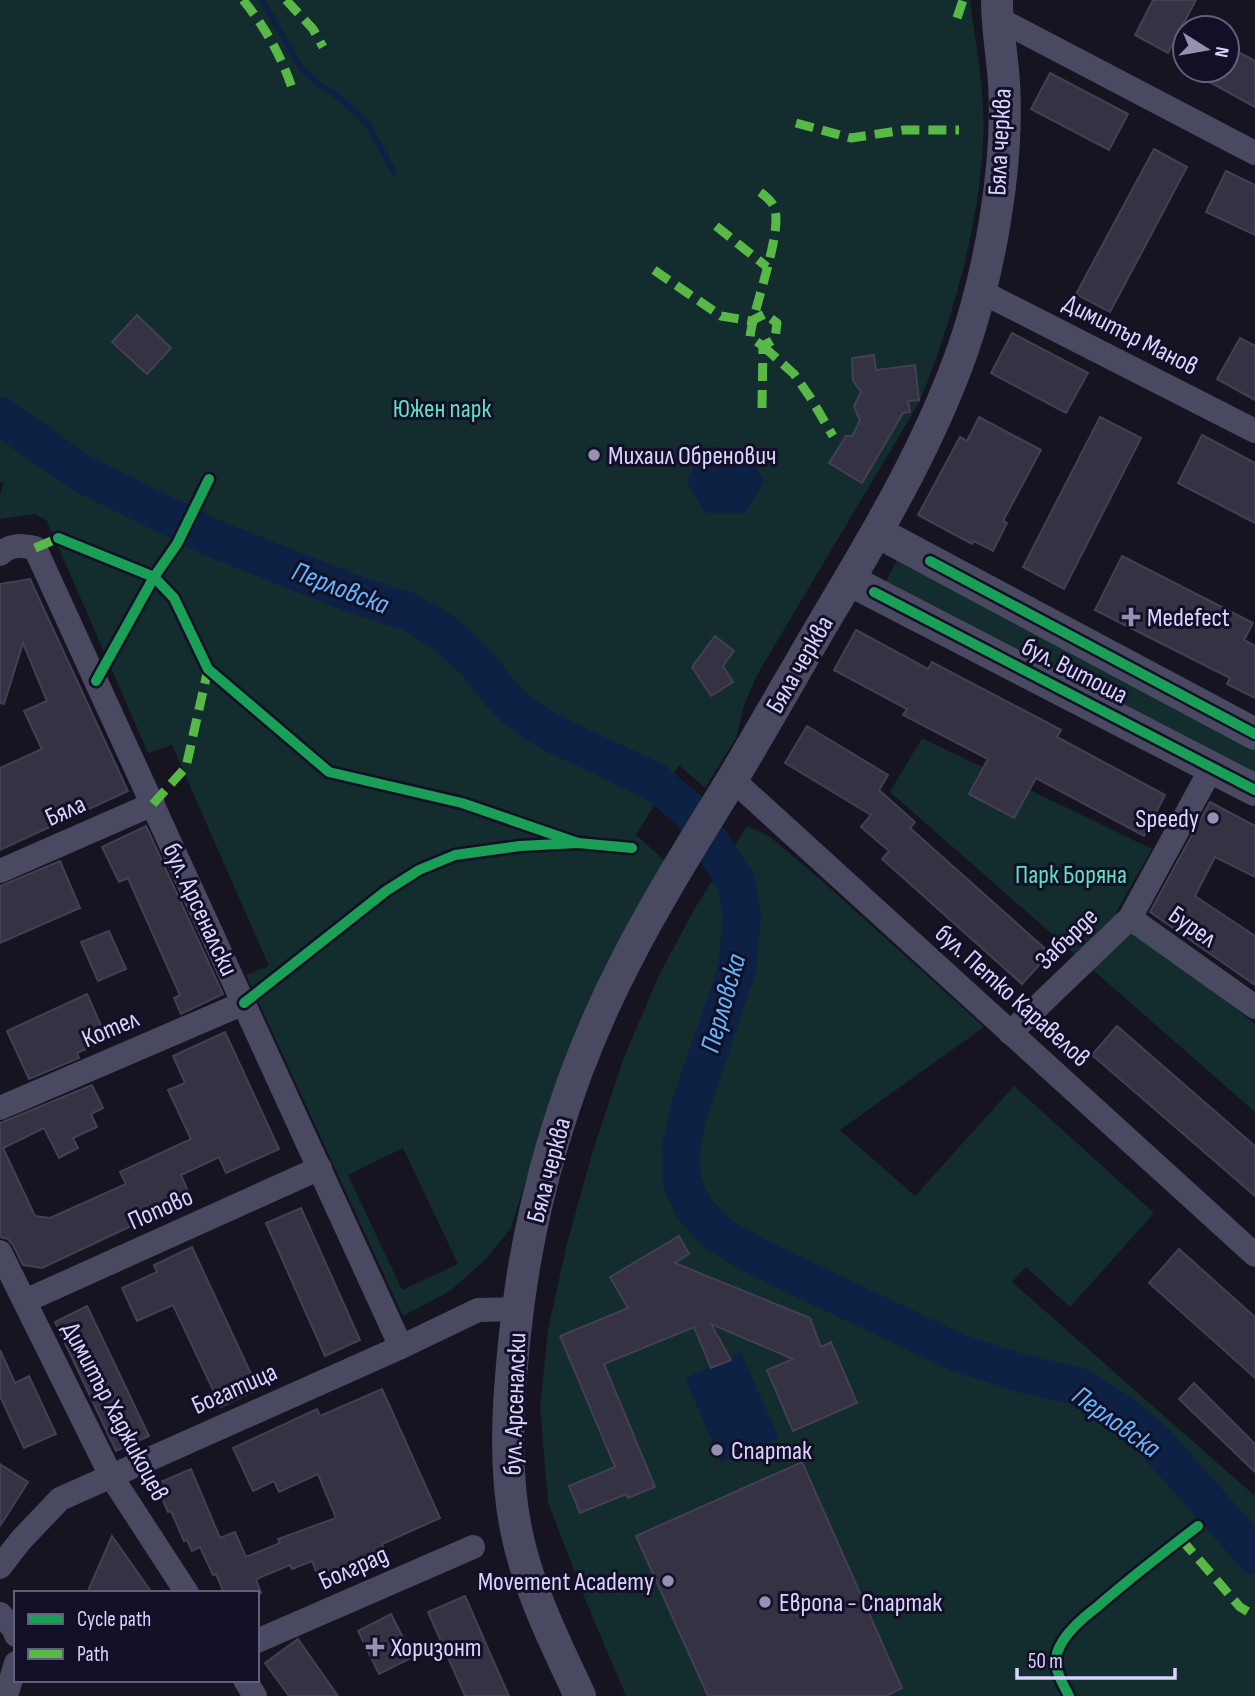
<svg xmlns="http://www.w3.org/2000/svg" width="1255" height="1696" font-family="'Sofia Sans Condensed',sans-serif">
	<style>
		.green { fill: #132c2d; fill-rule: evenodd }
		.water { fill: #0d2144 }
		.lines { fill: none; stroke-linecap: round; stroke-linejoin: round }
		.stream { stroke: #0d2144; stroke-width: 6 }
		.river { stroke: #0d2144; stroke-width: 38 }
		.building { fill: #343243; stroke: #433f54; stroke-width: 2 }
		.minor { stroke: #4a4962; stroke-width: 24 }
		.tertiary { stroke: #4a4962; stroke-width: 32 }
		.quiet { stroke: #58b947; stroke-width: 9; stroke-dasharray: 18 9; stroke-linecap: butt }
		.cycleway-casing { stroke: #130f26; stroke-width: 15 }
		.cycleway { stroke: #1a9f57; stroke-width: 10 }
		.poi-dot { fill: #9591b1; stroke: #130f26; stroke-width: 2.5 }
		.labels { text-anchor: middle; stroke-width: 6; stroke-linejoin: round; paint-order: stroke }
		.street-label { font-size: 26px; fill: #d9d4ff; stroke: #130f26 }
		.park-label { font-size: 26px; fill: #5fe0c0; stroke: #130f26 }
		.poi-label { font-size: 26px; fill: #d9d4ff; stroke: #130f26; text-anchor: start }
		.water-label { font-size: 28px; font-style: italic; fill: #62b6ff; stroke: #130f26 }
	</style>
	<rect width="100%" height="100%" fill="#161421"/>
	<g class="green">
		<path d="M 0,0 L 970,0 C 976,47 986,96 983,143 C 979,227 951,324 920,401 L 757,675 L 744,705 L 736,738 L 705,788 L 679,765 L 636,835 L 666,862 L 611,955 L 580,1024 L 555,1086 L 511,1228 L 486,1259 L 450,1291 L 403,1316 L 246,975 L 269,966 L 172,745 L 148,753 L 47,521 L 35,514 L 0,519 L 0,494 L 4,483 L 0,482 ZM 403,1148 L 458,1264 L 402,1290 L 348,1175 Z"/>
		<path d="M 901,552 L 1255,744 L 1255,782 L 884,585 Z"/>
		<path d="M 922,738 L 1152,849 L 1116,912 L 1255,1024 L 1255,1112 L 890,792 Z"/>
		<path d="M 747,826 L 769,836 L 821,880 L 984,1027 L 840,1130 L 915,1196 L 1014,1086 L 1154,1213 L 1070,1307 L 1026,1267 L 1012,1282 L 1255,1496 L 1255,1696 L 626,1696 L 585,1599 L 548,1502 L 540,1407 L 548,1330 L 566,1247 L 592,1154 L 623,1060 L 658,977 L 695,908 Z"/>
	</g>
	<g class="water">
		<path d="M 706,447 L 746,448 L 764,481 L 745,513 L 705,513 L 686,480 Z"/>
		<path d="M 741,1353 L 779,1438 L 722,1463 L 685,1378 Z"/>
	</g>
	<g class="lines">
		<path class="stream" d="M 262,0 L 301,68 L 320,85 L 336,95 L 367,123 L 394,172"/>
		<path class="river" d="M 0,416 L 81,473 L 210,537 L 356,595 L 407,611 L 442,631 L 477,663 L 500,693 L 519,712 L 552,733 L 655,782 L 691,812 L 736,882 L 742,914 L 737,969 L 690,1107 L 681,1148 L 682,1183 L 694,1208 L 716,1233 L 759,1258 L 956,1352 L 1024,1374 L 1077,1386 L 1119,1412 L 1154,1441 L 1255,1555"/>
	</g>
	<g class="building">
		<path d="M 1153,0 L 1196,0 L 1168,53 L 1135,35 Z"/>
		<path d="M 1227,46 L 1255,61 L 1255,107 L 1188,70 L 1227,70 Z"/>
		<path d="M 1050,73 L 1128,114 L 1109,150 L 1031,109 Z"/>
		<path d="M 1154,149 L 1187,167 L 1110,312 L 1076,294 Z"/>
		<path d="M 1226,171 L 1255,185 L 1255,235 L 1206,212 Z"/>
		<path d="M 137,315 L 171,348 L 147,374 L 112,342 Z"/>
		<path d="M 1012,333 L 1088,373 L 1066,413 L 991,373 Z"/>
		<path d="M 1240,338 L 1255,346 L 1255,400 L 1217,379 Z"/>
		<path d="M 874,355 L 876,370 L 915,365 L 919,400 L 908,401 L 910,412 L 903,413 L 862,483 L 829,463 L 846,436 L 852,436 L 860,421 L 854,406 L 861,392 L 853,381 L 852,358 Z"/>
		<path d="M 979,417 L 1041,450 L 1003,521 L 1007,523 L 993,551 L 974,541 L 972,544 L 918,515 L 960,437 L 967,441 Z"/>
		<path d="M 1100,417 L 1141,438 L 1064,589 L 1023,567 Z"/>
		<path d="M 1202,435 L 1255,463 L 1255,523 L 1178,483 Z"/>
		<path d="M 1122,556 L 1253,623 L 1244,640 L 1255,646 L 1255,698 L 1227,684 L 1230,678 L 1095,610 Z"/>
		<path d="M 30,579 L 128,791 L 0,850 L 0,768 L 42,749 L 24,711 L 47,701 L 23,643 L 4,704 L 0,703 L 0,584 Z"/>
		<path d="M 856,630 L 928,669 L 932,662 L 1046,722 L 1061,730 L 1057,737 L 1165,795 L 1144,836 L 1036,778 L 1014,818 L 969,794 L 988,759 L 903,715 L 907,709 L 834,670 Z"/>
		<path d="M 715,636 L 734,651 L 723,666 L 733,682 L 711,696 L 692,667 Z"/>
		<path d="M 807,726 L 888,775 L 879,790 L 915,822 L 910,828 L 1050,953 L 1022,984 L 882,859 L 889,851 L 861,827 L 871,815 L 785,763 Z"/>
		<path d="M 1210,802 L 1255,826 L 1255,877 L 1215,857 L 1195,896 L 1255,936 L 1255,985 L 1150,912 Z"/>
		<path d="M 146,826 L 223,994 L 181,1014 L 174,998 L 180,995 L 128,878 L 119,882 L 102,847 Z"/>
		<path d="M 60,861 L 80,908 L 0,943 L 0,886 Z"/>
		<path d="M 109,931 L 126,969 L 98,981 L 81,942 Z"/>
		<path d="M 87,994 L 107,1039 L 77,1053 L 79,1058 L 29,1079 L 7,1031 Z"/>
		<path d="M 1117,1026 L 1255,1146 L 1255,1196 L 1092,1055 Z"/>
		<path d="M 225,1032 L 279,1149 L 226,1173 L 219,1157 L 181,1175 L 191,1198 L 42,1268 L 23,1265 L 13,1245 L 8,1239 L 0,1237 L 0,1123 L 92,1085 L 103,1108 L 91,1114 L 97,1127 L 73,1138 L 78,1148 L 59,1158 L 44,1128 L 3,1148 L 35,1216 L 50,1218 L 126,1184 L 120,1172 L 191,1139 L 168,1090 L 185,1083 L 173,1056 Z"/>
		<path d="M 301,1208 L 360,1340 L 325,1356 L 266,1223 Z"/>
		<path d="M 679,1236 L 689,1254 L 675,1263 L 810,1318 L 821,1347 L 831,1342 L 857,1403 L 793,1431 L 767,1370 L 793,1359 L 711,1324 L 731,1360 L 711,1368 L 694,1327 L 604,1364 L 655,1487 L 628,1498 L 626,1494 L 580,1513 L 569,1486 L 615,1467 L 560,1336 L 628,1308 L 610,1277 Z"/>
		<path d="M 192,1247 L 258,1389 L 221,1407 L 173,1305 L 137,1321 L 122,1288 L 157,1272 L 154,1265 Z"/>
		<path d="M 1179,1249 L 1255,1317 L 1255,1378 L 1149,1283 Z"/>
		<path d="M 87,1306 L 149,1436 L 116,1451 L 55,1322 Z"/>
		<path d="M 0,1350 L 15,1383 L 29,1376 L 56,1434 L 24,1448 L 0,1396 Z"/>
		<path d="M 1194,1383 L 1255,1444 L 1255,1472 L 1179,1399 Z"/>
		<path d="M 382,1389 L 440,1518 L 382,1544 L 389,1561 L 322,1587 L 312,1561 L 292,1569 L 290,1565 L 256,1579 L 261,1593 L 224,1593 L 216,1574 L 213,1575 L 200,1547 L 192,1551 L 187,1540 L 184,1541 L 171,1511 L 168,1512 L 156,1484 L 191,1469 L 220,1538 L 235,1532 L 246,1557 L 280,1543 L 278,1539 L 336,1518 L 318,1474 L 279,1492 L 274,1481 L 253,1491 L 233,1448 L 317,1409 L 320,1416 Z"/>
		<path d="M 802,1462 L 902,1688 L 886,1696 L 708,1696 L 636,1536 Z"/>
		<path d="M 0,1464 L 28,1482 L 0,1526 Z"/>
		<path d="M 112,1536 L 152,1593 L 87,1593 Z"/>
		<path d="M 465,1596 L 493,1660 L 509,1696 L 465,1696 L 428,1612 Z"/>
		<path d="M 391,1614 L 413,1657 L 379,1674 L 358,1631 Z"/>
		<path d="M 298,1639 L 338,1696 L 289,1696 L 265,1663 Z"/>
	</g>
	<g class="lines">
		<g class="minor">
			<path d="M 997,18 L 1255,153"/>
			<path d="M 980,291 L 1255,431"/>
			<path d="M 0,554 C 11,544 21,545 35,548 L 401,1347"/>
			<path d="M 732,779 L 1255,1255"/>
			<path d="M 0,871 L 153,804"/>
			<path d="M 1130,918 L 1255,1007"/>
			<path d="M 1010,1033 L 1130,918 L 1212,767"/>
			<path d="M 0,1108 L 244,1003"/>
			<path d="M 0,1252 L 111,1476 L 187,1593"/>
			<path d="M 25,1301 L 320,1168"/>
			<path d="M 0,1567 L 21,1540 L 60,1499 L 401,1347 L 478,1310 L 517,1309"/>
			<path d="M 0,1614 L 14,1629 L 16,1635"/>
			<path d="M 257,1641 L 473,1547"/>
			<path d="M 245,1680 L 255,1696"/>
			<path d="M 6,1696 L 16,1663"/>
		</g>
		<g class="tertiary">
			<path d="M 877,532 L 1255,734"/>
			<path d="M 849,580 L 1255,790"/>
			<path d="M 580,1696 C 556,1644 529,1591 517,1534 C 503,1469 508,1400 515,1334 C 528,1205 567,1074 627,959 C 659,897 696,838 733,778 C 764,726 794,673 825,620 C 877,533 928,447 962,352 C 990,272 1009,166 1004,82 C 1002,54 997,28 997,0"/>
		</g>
		<g class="quiet">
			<path d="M 243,0 C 266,28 283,59 294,94"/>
			<path d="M 286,0 L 313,29 L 323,47"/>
			<path d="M 957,18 L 963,0"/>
			<path d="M 796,123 L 851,138 L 904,130 L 959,130"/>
			<path d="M 716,226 L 767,267"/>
			<path d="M 654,270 L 721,316 L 751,321 L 765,314 L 777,323 L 775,339 L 763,346 L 750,337 C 753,308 784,230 774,207 C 771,199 761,193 755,188"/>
			<path d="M 763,346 L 794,374 L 810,397 L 833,436"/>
			<path d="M 762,408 L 763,346"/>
			<path d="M 35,548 L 54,540"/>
			<path d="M 153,804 L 186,767 L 208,669"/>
			<path d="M 1181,1539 L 1240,1607 L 1255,1616"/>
		</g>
		<defs>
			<g id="cycleway">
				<path d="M 58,538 L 154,577 L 174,598 L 208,669 L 329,772 L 462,803 L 578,843"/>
				<path d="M 930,561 L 1255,734"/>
				<path d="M 874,592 L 1255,790"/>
				<path d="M 96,681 L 154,577 L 177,544 L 209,479"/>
				<path d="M 244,1003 L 386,891 L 419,870 L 455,855 L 520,846 L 578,843 L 632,848"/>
				<path d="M 1069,1696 C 1061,1680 1050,1664 1060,1646 C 1067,1631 1084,1617 1097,1607 C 1129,1579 1164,1552 1198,1526"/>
			</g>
		</defs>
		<use href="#cycleway" class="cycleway-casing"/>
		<use href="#cycleway" class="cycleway"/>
	</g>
	<g class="poi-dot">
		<circle cx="594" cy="455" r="7"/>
		<path d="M1127.5 606.5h7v7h7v7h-7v7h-7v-7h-7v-7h7z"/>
		<circle cx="1213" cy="818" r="7"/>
		<circle cx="717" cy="1450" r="7"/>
		<circle cx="668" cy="1581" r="7"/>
		<circle cx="765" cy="1602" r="7"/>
		<path d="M371.5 1636.5h7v7h7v7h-7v7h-7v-7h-7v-7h7z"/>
	</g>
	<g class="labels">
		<g class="street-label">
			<text transform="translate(999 142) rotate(-87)" y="9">Бяла черква</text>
			<text transform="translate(1131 334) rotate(27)" y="9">Димитър Манов</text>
			<text transform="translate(799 664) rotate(-60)" y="9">Бяла черква</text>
			<text transform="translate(1075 670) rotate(27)" y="9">бул. Витоша</text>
			<text transform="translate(65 810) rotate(-24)" y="9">Бяла</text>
			<text transform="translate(201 909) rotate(65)" y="9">бул. Арсеналски</text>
			<text transform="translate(1193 926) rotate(35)" y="9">Бурел</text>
			<text transform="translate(1066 938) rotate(-44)" y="9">Забърде</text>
			<text transform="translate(1013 995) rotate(42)" y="9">бул. Петко Каравелов</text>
			<text transform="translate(110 1028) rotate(-23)" y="9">Котел</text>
			<text transform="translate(548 1170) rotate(-75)" y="9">Бяла черква</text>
			<text transform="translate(160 1208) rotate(-24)" y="9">Попово</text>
			<text transform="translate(234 1388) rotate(-24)" y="9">Богатица</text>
			<text transform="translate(514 1404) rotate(-88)" y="9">бул. Арсеналски</text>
			<text transform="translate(116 1411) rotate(62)" y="9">Димитър Хаджикоцев</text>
			<text transform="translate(353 1567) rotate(-24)" y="9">Болград</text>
		</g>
		<g class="park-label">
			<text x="442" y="417">Южен парк</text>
			<text x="1071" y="883">Парк Боряна</text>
		</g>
		<g class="poi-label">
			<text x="608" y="464">Михаил Обренович</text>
			<text x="1147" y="626">Medefect</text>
			<text x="1199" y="827" text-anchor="end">Speedy</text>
			<text x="731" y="1459">Спартак</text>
			<text x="654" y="1590" text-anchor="end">Movement Academy</text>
			<text x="779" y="1611">Европа - Спартак</text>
			<text x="391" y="1656">Хоризонт</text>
		</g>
		<g class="water-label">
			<text transform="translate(341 587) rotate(21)" y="10">Перловска</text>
			<text transform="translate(722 1003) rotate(-74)" y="10">Перловска</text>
			<text transform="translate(1117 1421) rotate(36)" y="10">Перловска</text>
		</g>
	</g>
	<rect x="14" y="1591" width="245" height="91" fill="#130f26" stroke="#625e7d" stroke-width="2"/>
	<rect x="28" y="1614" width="35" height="10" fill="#1a9f57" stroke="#625e7d" stroke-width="2"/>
	<text x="77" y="1626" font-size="21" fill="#d9d4ff">Cycle path</text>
	<rect x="28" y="1649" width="35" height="10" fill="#58b947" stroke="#625e7d" stroke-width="2"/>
	<text x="77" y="1661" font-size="21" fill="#d9d4ff">Path</text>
	<g transform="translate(1206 49) rotate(101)"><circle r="33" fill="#130f26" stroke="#625e7d" stroke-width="2"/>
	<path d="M0-5L12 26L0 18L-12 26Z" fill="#9591b1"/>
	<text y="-10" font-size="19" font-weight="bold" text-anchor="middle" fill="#d9d4ff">N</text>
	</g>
	<path d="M1017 1668v10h158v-10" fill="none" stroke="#d9d4ff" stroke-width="3.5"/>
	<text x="1028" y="1668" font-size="21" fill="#d9d4ff" stroke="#130f26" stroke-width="5" paint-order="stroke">50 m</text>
</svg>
